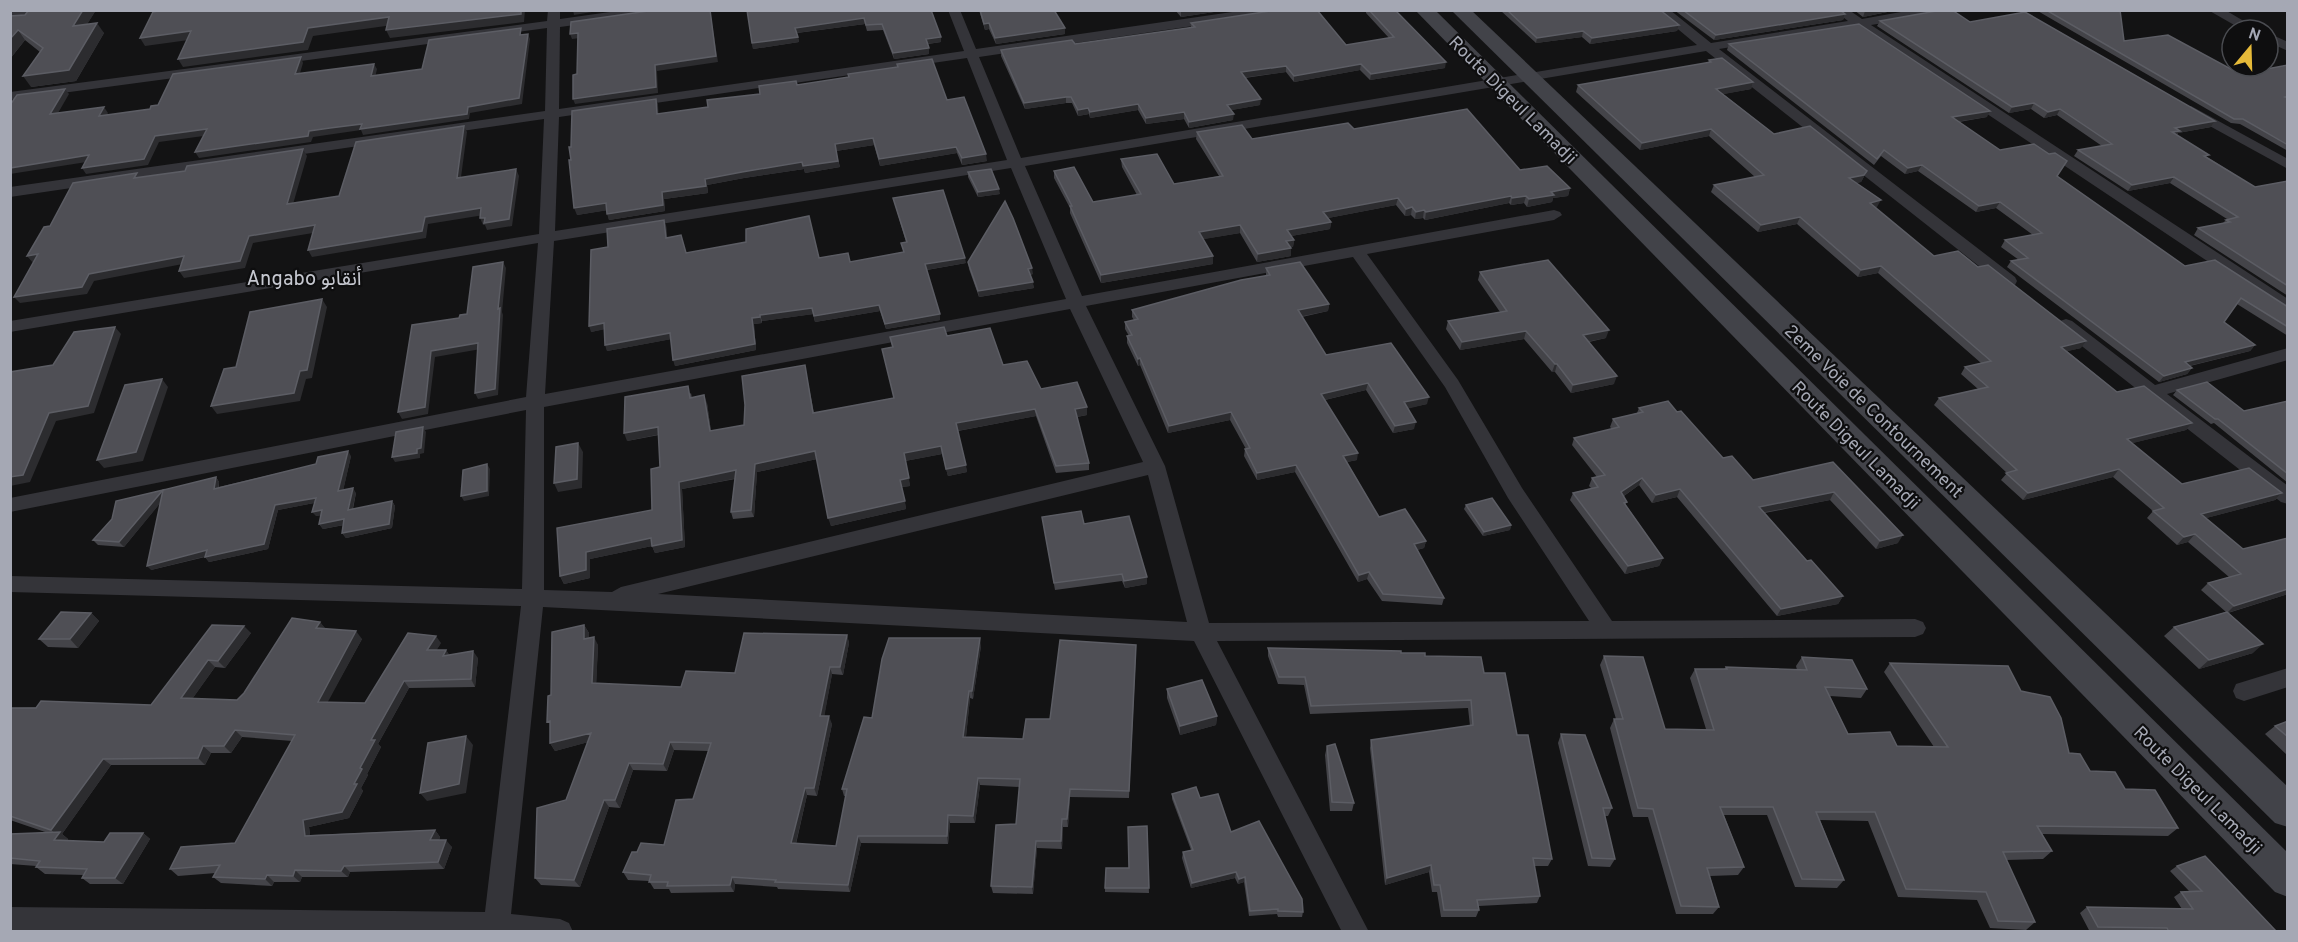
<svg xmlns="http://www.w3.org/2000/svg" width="2298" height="942" font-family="Overpass,'Noto Sans Arabic',sans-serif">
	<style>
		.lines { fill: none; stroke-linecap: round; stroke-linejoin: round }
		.minor { fill: #343439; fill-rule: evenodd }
		.secondary { fill: #424349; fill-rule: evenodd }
		.wall { fill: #444449 }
		.shaded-wall { fill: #2c2c2f }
		.building { fill: #4f4f55; stroke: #5c5d64; stroke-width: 1.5 }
		.labels { text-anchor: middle; stroke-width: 4.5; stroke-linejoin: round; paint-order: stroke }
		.street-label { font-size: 18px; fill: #a5a8b4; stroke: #0e0e0f }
		.neighbourhood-label { font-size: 20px; fill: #c6c8d0; stroke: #0e0e0f }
	</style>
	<rect width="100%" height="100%" fill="#131314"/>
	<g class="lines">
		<g class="minor">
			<path d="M 57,10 L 51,14 L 10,19 L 10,11 Z"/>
			<path d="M 548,10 L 560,10 L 560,19 L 624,10 L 662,10 L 656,14 L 560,27 L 559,109 L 964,51 L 948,10 L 960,10 L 976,49 L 1246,10 L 1282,10 L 1276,14 L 979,57 L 1021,158 L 1697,45 L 1655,10 L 1670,10 L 1711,43 L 1848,21 L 1834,10 L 1849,10 L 1862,19 L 1912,10 L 1945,10 L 1939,14 L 1871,25 L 2288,299 L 2288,312 L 2282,311 L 1857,27 L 1719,49 L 2015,277 L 2017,281 L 2015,285 L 2003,285 L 1706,51 L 1025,166 L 1082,296 L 1554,210 L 1560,212 L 1562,215 L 1554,220 L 1367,254 L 1458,380 L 1522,488 L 1612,621 L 1915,619 L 1923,622 L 1926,628 L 1923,634 L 1915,637 L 1217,641 L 1369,932 L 1342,932 L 1194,641 L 543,607 L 511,914 L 560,919 L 569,923 L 573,932 L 10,932 L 10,907 L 485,912 L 521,606 L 10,592 L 10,576 L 522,589 L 526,410 L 10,512 L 10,498 L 526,397 L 538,243 L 10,332 L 10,321 L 539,234 L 544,119 L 10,197 L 10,187 L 545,111 L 547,28 L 10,100 L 10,92 L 547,21 ZM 967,58 L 1007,160 L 555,231 L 559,117 ZM 1011,168 L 1066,299 L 545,394 L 554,241 ZM 1353,257 L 1445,387 L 1508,498 L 1589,621 L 1209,623 L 1165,466 L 1086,306 ZM 1070,309 L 1143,462 L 621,587 L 612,592 L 544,590 L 544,407 ZM 1148,475 L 1187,622 L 658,594 Z"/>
			<path d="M 2208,10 L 2225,10 L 2259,30 L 2243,30 Z"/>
			<path d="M 2268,33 L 2288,42 L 2288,51 L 2268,42 Z"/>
			<path d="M 2191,106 L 2288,159 L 2288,169 L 2186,113 L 2184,110 Z"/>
			<path d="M 2066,319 L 2072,321 L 2155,385 L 2288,348 L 2288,360 L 2167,394 L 2288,486 L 2288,504 L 2281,502 L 2060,329 L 2057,325 L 2060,321 Z"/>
			<path d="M 2288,668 L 2288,687 L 2244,701 L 2236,698 L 2233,691 L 2236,684 Z"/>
		</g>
		<g class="secondary">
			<path d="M 1415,10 L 1435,10 L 2288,853 L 2288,897 L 2275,892 Z"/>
			<path d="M 1451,10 L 1471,10 L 2288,787 L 2288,827 L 2275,823 Z"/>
		</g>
	</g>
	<g class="wall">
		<path d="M 29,10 L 96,10 L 87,24 L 104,33 L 76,81 L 31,87 L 40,52 L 25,40 L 10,59 L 10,16 L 25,15 Z"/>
		<path d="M 747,10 L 931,10 L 941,37 L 941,42 L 928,44 L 929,54 L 894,59 L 883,30 L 867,31 L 865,24 L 797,33 L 799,42 L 753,49 Z"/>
		<path d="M 979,10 L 1054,10 L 1065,34 L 996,44 L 989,29 L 985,30 Z"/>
		<path d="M 1175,10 L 1227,10 L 1181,17 Z"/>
		<path d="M 1366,10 L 1395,10 L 1445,68 L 1370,80 L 1360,70 L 1294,82 L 1286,72 L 1245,78 L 1260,105 L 1231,110 L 1233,120 L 1189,128 L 1184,119 L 1146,124 L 1138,110 L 1090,118 L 1089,114 L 1078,116 L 1072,103 L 1066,103 L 1025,109 L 1001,56 L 1001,50 L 1075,44 L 1191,28 L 1191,23 L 1346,45 L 1389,38 L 1366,13 Z"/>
		<path d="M 1501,10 L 1660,10 L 1679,25 L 1677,31 L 1590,44 L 1582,37 L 1536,43 L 1501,11 Z"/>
		<path d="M 1674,10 L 1840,10 L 1845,14 L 1843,20 L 1714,40 Z"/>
		<path d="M 1854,10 L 1897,10 L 1863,17 Z"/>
		<path d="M 2036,10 L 2120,10 L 2124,41 L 2240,74 L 2288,65 L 2288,151 L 2240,124 L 2231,123 Z"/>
		<path d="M 1880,21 L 1970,22 L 2215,121 L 2211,127 L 2178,133 L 2177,135 L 2207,157 L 2255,187 L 2288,181 L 2288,296 L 2194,235 L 2198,228 L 2223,223 L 2227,219 L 2170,183 L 2128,191 L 2074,156 L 2078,150 L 2102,146 L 2057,115 L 2044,118 L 2031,109 L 2009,113 L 1877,26 Z"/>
		<path d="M 1729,44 L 1987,117 L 1959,122 L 2000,150 L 2057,177 L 2185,266 L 2288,307 L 2288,336 L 2237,304 L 2224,322 L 2255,345 L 2250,351 L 2190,366 L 2192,368 L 2187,374 L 2159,382 L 2007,267 L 2011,261 L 2019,260 L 2001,247 L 2005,240 L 2033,235 L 1996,208 L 1976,212 L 1918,171 L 1905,174 L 1881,156 L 1874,165 L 1727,50 Z"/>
		<path d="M 1709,60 L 1753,82 L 1751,89 L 1723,94 L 1774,134 L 1867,171 L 1861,182 L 1856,183 L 1877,207 L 1875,208 L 1934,256 L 2081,348 L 2067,351 L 2117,392 L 2192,423 L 2186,430 L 2132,443 L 2182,484 L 2282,493 L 2275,500 L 2206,518 L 2288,594 L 2228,613 L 2253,653 L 2199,669 L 2164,636 L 2174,627 L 2226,612 L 2201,590 L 2208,583 L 2229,577 L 2188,542 L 2177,545 L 2147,518 L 2153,511 L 2113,477 L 2023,500 L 2001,480 L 2007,473 L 1934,405 L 1939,398 L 1978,389 L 1961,374 L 1965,367 L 1981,363 L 1878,273 L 1858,277 L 1797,224 L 1758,232 L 1711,192 L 1714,185 L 1755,177 L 1709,136 L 1640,150 L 1576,92 L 1578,85 L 1708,63 Z"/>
		<path d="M 897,64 L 947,100 L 987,161 L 962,165 L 957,153 L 880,166 L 874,145 L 836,151 L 840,167 L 805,173 L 804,169 L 744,178 L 707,185 L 708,193 L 664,199 L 665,211 L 609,220 L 607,210 L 577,215 L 571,160 L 571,147 L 656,99 L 658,105 L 658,114 L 708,107 L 797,85 L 849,77 L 898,67 Z"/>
		<path d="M 1354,129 L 1520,170 L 1570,188 L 1568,196 L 1553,198 L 1552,202 L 1527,207 L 1524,203 L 1511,205 L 1509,203 L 1425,220 L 1423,218 L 1415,219 L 1411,215 L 1405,216 L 1396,205 L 1328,218 L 1331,222 L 1330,229 L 1291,236 L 1294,240 L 1293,247 L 1291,247 L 1291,256 L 1257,262 L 1240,233 L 1203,239 L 1213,264 L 1101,283 L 1070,213 L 1070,208 L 1054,178 L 1054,171 L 1093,202 L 1137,195 L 1122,167 L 1121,159 L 1174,184 L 1219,176 L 1196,139 L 1197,132 L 1252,139 Z"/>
		<path d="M 968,172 L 1000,194 L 978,197 L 968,177 Z"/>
		<path d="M 893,198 L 966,263 L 927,270 L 940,320 L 886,329 L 880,311 L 815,322 L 813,314 L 762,321 L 762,323 L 754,324 L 756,350 L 675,366 L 671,339 L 607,351 L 604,329 L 591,332 L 608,247 L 666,225 L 667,238 L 686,253 L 819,258 L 850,262 L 903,252 L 906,242 Z"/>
		<path d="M 968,262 L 1033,274 L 1030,275 L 1034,288 L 979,297 L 969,269 Z"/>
		<path d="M 1266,268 L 1329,304 L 1328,311 L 1302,317 L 1326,355 L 1427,404 L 1408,408 L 1414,429 L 1393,433 L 1366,390 L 1325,400 L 1357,460 L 1347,462 L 1379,517 L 1426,541 L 1424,548 L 1417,550 L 1444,598 L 1442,605 L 1382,601 L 1367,579 L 1358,582 L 1295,472 L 1257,480 L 1244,456 L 1245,449 L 1246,449 L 1230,420 L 1168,433 L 1140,365 L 1138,366 L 1127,343 L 1127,336 L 1129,336 L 1125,329 L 1125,322 L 1134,320 L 1132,317 L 1132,310 L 1266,276 Z"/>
		<path d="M 1480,272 L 1606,338 L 1589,342 L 1614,384 L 1571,393 L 1555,372 L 1552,372 L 1524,339 L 1460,350 L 1446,329 L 1448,321 L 1500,312 L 1478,280 Z"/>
		<path d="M 947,336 L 1003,365 L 1041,389 L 1087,415 L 1077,417 L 1089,463 L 1089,470 L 1056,473 L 1036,416 L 958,431 L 967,472 L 948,476 L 942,454 L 905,461 L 910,486 L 902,487 L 906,509 L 831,526 L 817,459 L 757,472 L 754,517 L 733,519 L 731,512 L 735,479 L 682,489 L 685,547 L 655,553 L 652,546 L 590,559 L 590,578 L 564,584 L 560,576 L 652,510 L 660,467 L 659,435 L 627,441 L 691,393 L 692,398 L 707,403 L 711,431 L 744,425 L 806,372 L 814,413 L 893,398 L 892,347 L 890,337 Z"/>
		<path d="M 2177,390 L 2244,411 L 2288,401 L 2288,483 L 2214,423 L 2211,424 L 2173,395 Z"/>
		<path d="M 1639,408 L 1677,412 L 1723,458 L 1753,480 L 1833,462 L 1898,543 L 1876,549 L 1830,500 L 1765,513 L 1807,561 L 1843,596 L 1838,604 L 1777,616 L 1677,497 L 1652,503 L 1639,485 L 1624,496 L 1626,505 L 1663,558 L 1659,566 L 1625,574 L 1570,500 L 1573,493 L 1591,488 L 1589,486 L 1592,478 L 1597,477 L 1572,445 L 1574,438 L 1612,429 L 1610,427 L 1613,419 L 1637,413 Z"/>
		<path d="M 351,456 L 343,490 L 356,493 L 353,509 L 392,501 L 395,506 L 392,528 L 346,538 L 342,533 L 344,525 L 323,529 L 319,524 L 321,515 L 316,516 L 314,503 L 278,510 L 268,549 L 209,562 L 205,557 L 151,570 L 160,503 L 124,547 L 98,545 L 93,540 L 112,519 L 216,477 L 219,482 L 219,487 Z"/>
		<path d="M 1466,505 L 1511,525 L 1510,530 L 1483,536 L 1464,509 Z"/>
		<path d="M 1042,517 L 1084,524 L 1147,584 L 1125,588 L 1122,581 L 1055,590 Z"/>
		<path d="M 91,613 L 99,621 L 78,648 L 48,647 L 39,639 Z"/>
		<path d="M 320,622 L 325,629 L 362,639 L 327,702 L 365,703 L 441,643 L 436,650 L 446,650 L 449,655 L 478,658 L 475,687 L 409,688 L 378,744 L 381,747 L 367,774 L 368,775 L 361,788 L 363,791 L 349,818 L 309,827 L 310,835 L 435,830 L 440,837 L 439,840 L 452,847 L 444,869 L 350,872 L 348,877 L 302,877 L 300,882 L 274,882 L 272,886 L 221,883 L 213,877 L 216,873 L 178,876 L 170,869 L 235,843 L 292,741 L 242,737 L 231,753 L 211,753 L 205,765 L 111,765 L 62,834 L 68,839 L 67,841 L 104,842 L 143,833 L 150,839 L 123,884 L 90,884 L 82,878 L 83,875 L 45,874 L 36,867 L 36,866 L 10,864 L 10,834 L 48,833 L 10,820 L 10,708 L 151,705 L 212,625 L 251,633 L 225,668 L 215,667 L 192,699 L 237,700 Z"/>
		<path d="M 584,625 L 589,633 L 589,638 L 598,645 L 596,684 L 681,687 L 735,673 L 847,635 L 849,643 L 843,675 L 832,674 L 824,716 L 832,724 L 817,796 L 807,795 L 796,844 L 836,846 L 846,796 L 844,796 L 842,789 L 872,718 L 981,646 L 973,699 L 970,698 L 966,737 L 1023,739 L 1136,653 L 1129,798 L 1070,797 L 1068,827 L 1063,827 L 1062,849 L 1037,848 L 1033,894 L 993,893 L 991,886 L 1016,824 L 1020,787 L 980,785 L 975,823 L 950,823 L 948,844 L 861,843 L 850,892 L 778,889 L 777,887 L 735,884 L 734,892 L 671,893 L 669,889 L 654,889 L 649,881 L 628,880 L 623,872 L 637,852 L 664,845 L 693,799 L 708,751 L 674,750 L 667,771 L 633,770 L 620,808 L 609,807 L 580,887 L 541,885 L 535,878 L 566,800 L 588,742 L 555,751 L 550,743 L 551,695 Z"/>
		<path d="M 1268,648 L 1401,653 L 1425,656 L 1484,673 L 1517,735 L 1552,859 L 1548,866 L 1534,866 L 1540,896 L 1537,903 L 1479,906 L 1479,910 L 1476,917 L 1441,917 L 1437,892 L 1432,892 L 1429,872 L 1385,885 L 1370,748 L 1371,740 L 1470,726 L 1468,708 L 1310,714 L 1304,685 L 1278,684 L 1268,656 Z"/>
		<path d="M 1604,656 L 1665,729 L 1706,729 L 1690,678 L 1695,669 L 1724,669 L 1726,667 L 1797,670 L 1796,666 L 1802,657 L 1867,689 L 1861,698 L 1830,696 L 1848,734 L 1897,746 L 1934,747 L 1884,672 L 1890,663 L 2021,691 L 2069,753 L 2090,771 L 2125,789 L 2178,828 L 2168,836 L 2042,834 L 2052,851 L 2043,859 L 2006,860 L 2035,922 L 2026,930 L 1990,928 L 1977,900 L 1898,897 L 1868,821 L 1820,820 L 1844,880 L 1837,888 L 1795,887 L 1767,815 L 1724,815 L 1744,867 L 1738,875 L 1710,876 L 1719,907 L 1713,914 L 1676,914 L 1648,817 L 1633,817 L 1610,728 L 1614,719 L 1616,719 L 1600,665 Z"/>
		<path d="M 1167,689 L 1217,716 L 1216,725 L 1180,735 L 1167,698 Z"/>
		<path d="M 2288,721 L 2288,756 L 2265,734 L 2275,726 Z"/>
		<path d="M 1561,734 L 1612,808 L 1608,816 L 1605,816 L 1615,859 L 1610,867 L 1588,866 L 1558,743 Z"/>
		<path d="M 1327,746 L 1354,803 L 1352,811 L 1330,811 L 1325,755 Z"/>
		<path d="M 1172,794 L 1200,798 L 1303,912 L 1302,917 L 1278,917 L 1277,914 L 1249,916 L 1244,882 L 1238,884 L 1235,878 L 1191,888 L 1182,858 L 1183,852 L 1191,850 L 1172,799 Z"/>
		<path d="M 1147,826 L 1149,893 L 1105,892 L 1105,888 L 1129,868 Z"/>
		<path d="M 2177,866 L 2276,931 L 2274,932 L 2090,932 L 2080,913 L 2087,907 L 2182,909 L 2174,897 L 2181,892 L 2189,891 L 2170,871 Z"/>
	</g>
	<g class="shaded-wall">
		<path d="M 83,10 L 96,10 L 80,36 L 73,26 Z"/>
		<path d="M 521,10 L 525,10 L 524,22 L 390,38 L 386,30 Z"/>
		<path d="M 573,10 L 604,10 L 574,15 Z"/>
		<path d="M 710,10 L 718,62 L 657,71 L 658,93 L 575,104 L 573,99 L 655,65 Z"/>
		<path d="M 1187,10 L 1227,10 L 1181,17 L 1181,11 Z"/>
		<path d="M 1869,10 L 1897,10 L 1863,17 L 1865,11 Z"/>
		<path d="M 1845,14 L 1843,20 L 1714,40 L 1716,35 Z"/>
		<path d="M 389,17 L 393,25 L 313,36 L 308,50 L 183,67 L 178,59 L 308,28 Z"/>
		<path d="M 864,18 L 865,24 L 796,33 L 795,28 Z"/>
		<path d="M 97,23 L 104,33 L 76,81 L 31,87 L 23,76 Z"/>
		<path d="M 989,23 L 989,29 L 985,30 L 984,24 Z"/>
		<path d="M 1679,25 L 1677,31 L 1590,44 L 1592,38 Z"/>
		<path d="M 1065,28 L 1065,34 L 996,44 L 995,38 Z"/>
		<path d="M 18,30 L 25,40 L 10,59 L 10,39 Z"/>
		<path d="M 191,31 L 196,39 L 145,46 L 140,38 Z"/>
		<path d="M 1583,31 L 1582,37 L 1536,43 L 1537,38 Z"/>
		<path d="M 578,33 L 580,38 L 572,39 L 570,34 Z"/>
		<path d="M 528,34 L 530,39 L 522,104 L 470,113 L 469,119 L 363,135 L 361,130 L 313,137 L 311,142 L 199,158 L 195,152 L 309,131 L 468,107 Z"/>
		<path d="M 798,37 L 799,42 L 753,49 L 752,43 Z"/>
		<path d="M 941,37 L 941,42 L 927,44 L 926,39 Z"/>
		<path d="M 929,48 L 929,54 L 894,59 L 893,53 Z"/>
		<path d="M 301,57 L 303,63 L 298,80 L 295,74 Z"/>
		<path d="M 1446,62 L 1445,68 L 1370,80 L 1371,74 Z"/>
		<path d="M 374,64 L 377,69 L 374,82 L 371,76 Z"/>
		<path d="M 1361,64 L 1360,70 L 1294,82 L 1294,76 Z"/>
		<path d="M 1286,66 L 1286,72 L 1241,78 L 1241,72 Z"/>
		<path d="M 1753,82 L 1751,89 L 1714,96 L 1716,89 Z"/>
		<path d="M 65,89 L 69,94 L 54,120 L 50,114 Z"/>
		<path d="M 1066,97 L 1066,103 L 1025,109 L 1024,103 Z"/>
		<path d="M 656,99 L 658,105 L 659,121 L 657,114 Z"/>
		<path d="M 1261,99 L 1260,105 L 1227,111 L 1227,105 Z"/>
		<path d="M 2034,103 L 2031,109 L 2009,113 L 2012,107 Z"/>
		<path d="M 1138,104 L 1138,110 L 1090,118 L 1090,112 Z"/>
		<path d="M 104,107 L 108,113 L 103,122 L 99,116 Z"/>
		<path d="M 1088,108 L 1089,114 L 1078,116 L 1078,110 Z"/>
		<path d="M 2060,109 L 2057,115 L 2044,118 L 2048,112 Z"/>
		<path d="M 1990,111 L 1987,117 L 1949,123 L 1952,117 Z"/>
		<path d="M 1184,112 L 1184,119 L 1146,124 L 1146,118 Z"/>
		<path d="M 1234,114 L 1233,120 L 1189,128 L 1189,122 Z"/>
		<path d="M 2215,121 L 2211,127 L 2178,133 L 2176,137 L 2168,138 L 2175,128 Z"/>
		<path d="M 464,126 L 467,132 L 460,185 L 457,178 Z"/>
		<path d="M 207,129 L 211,135 L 159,142 L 148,165 L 86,174 L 82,168 L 155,136 Z"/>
		<path d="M 1711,129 L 1709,136 L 1640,150 L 1642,143 Z"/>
		<path d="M 873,138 L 874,145 L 836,151 L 835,144 Z"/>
		<path d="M 956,147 L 957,153 L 880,166 L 879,159 Z"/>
		<path d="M 303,149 L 307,156 L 291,211 L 287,204 Z"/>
		<path d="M 986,154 L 987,161 L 962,165 L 962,158 Z"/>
		<path d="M 89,155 L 93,161 L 10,174 L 10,168 Z"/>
		<path d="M 838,161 L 840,167 L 805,173 L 804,169 L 744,178 L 707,185 L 708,193 L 664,199 L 665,211 L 609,220 L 607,214 L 662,192 L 705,179 L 742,172 L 802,162 Z"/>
		<path d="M 1922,165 L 1918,171 L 1905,174 L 1908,168 Z"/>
		<path d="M 516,169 L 519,176 L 512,226 L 487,230 L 485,225 L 483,225 L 480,218 Z"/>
		<path d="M 1867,171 L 1861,182 L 1846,185 L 1849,178 Z"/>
		<path d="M 2174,177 L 2170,183 L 2128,191 L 2132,185 Z"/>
		<path d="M 1570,188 L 1568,196 L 1553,198 L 1552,202 L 1527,207 L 1529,199 L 1551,192 Z"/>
		<path d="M 999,189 L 1000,194 L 978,197 L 978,192 Z"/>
		<path d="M 1511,196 L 1509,203 L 1425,220 L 1426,212 Z"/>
		<path d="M 1526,196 L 1524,203 L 1511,205 L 1512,198 Z"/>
		<path d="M 1398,198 L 1396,205 L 1323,219 L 1323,212 Z"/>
		<path d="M 1881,200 L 1877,207 L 1866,210 L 1870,203 Z"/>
		<path d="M 2000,202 L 1996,208 L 1976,212 L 1979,206 Z"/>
		<path d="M 606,203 L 609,210 L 577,215 L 574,208 Z"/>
		<path d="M 1412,207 L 1411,215 L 1405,216 L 1406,209 Z"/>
		<path d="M 481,208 L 484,215 L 428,224 L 426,238 L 312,257 L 308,250 L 425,217 Z"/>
		<path d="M 1424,210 L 1423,218 L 1415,219 L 1416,212 Z"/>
		<path d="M 1800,217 L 1797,224 L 1758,232 L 1761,225 Z"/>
		<path d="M 664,220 L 666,225 L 668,244 L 666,238 Z"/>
		<path d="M 1331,222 L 1330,229 L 1286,237 L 1287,230 Z"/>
		<path d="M 315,225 L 319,232 L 253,243 L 245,268 L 184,278 L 179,271 L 249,236 Z"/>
		<path d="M 1240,225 L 1240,233 L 1199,240 L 1199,232 Z"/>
		<path d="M 1294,240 L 1293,247 L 1286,248 L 1286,241 Z"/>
		<path d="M 1291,248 L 1291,256 L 1257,262 L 1258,254 Z"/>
		<path d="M 38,254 L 33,263 L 27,256 Z"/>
		<path d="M 184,256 L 188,263 L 94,281 L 87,294 L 20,303 L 14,297 L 89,274 Z"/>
		<path d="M 1213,256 L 1213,264 L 1101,283 L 1101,275 Z"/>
		<path d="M 965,258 L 966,263 L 926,270 L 925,264 Z"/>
		<path d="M 503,262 L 506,268 L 502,312 L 503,315 L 498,395 L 478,399 L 475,393 L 498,309 Z"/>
		<path d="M 1881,266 L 1878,273 L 1858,277 L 1861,270 Z"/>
		<path d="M 1032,268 L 1033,274 L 1028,275 L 1028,269 Z"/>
		<path d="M 1033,282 L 1034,288 L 979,297 L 978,291 Z"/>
		<path d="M 322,299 L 327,307 L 312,378 L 306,379 L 300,401 L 217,414 L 211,406 Z"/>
		<path d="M 1329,304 L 1328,311 L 1298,317 L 1298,310 Z"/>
		<path d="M 879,305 L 880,311 L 815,322 L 814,316 Z"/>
		<path d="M 812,308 L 814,314 L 762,321 L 760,315 Z"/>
		<path d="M 940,314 L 940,320 L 886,329 L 885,324 Z"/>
		<path d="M 760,317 L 762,323 L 754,324 L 756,350 L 675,366 L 673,360 L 752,318 Z"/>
		<path d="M 604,323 L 606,329 L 591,332 L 589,326 Z"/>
		<path d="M 115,327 L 121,334 L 94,413 L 56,421 L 30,482 L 10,486 L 10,477 L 49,413 Z"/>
		<path d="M 1609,330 L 1606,338 L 1581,343 L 1583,335 Z"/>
		<path d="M 1526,331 L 1524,339 L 1460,350 L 1462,342 Z"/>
		<path d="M 670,333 L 672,339 L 607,351 L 605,345 Z"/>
		<path d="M 2086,341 L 2081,348 L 2056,354 L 2061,347 Z"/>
		<path d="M 478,343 L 481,349 L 435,357 L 428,414 L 402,419 L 398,412 L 431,351 Z"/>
		<path d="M 2255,345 L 2250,351 L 2180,368 L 2185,362 Z"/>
		<path d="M 1140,358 L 1140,365 L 1138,366 L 1138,359 Z"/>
		<path d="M 1555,364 L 1557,364 L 1555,372 L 1552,372 Z"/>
		<path d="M 2192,368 L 2187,374 L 2159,382 L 2164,376 Z"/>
		<path d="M 1617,376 L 1614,384 L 1571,393 L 1573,385 Z"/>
		<path d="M 162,379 L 168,387 L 143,461 L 104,468 L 97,460 Z"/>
		<path d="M 1368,383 L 1366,390 L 1320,401 L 1321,394 Z"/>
		<path d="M 704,395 L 707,403 L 712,439 L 710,431 Z"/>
		<path d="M 1429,397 L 1427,404 L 1403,410 L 1404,402 Z"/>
		<path d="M 1087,407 L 1087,415 L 1076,417 L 1075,409 Z"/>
		<path d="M 1035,409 L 1036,416 L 957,431 L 956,423 Z"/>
		<path d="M 1231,412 L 1230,420 L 1168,433 L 1169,426 Z"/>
		<path d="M 1416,422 L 1414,429 L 1393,433 L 1395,426 Z"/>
		<path d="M 2192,423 L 2186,430 L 2121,446 L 2127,439 Z"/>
		<path d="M 423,427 L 426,432 L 424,453 L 420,454 L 420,458 L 395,462 L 392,457 Z"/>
		<path d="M 658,427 L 661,434 L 627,441 L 624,433 Z"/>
		<path d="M 578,443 L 583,452 L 582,488 L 558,492 L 554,483 Z"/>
		<path d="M 941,446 L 942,454 L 905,461 L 904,453 Z"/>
		<path d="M 348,451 L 351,456 L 342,496 L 338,491 Z"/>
		<path d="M 815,451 L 817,459 L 757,472 L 754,517 L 751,510 L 755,464 Z"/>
		<path d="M 1358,453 L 1357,460 L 1342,463 L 1343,456 Z"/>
		<path d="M 487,464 L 490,469 L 489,496 L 464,501 L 461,496 Z"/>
		<path d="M 966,465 L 967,472 L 948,476 L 946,469 Z"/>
		<path d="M 1296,465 L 1295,472 L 1257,480 L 1257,473 Z"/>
		<path d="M 2119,469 L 2113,477 L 2023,500 L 2028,493 Z"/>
		<path d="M 736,470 L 738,478 L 682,489 L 685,547 L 655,553 L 652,546 L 590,559 L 590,578 L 564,584 L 560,576 L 586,552 L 651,538 L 679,482 Z"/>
		<path d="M 216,477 L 219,482 L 218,493 L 214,489 Z"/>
		<path d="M 909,478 L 910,486 L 902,487 L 900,480 Z"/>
		<path d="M 1642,478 L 1639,485 L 1618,500 L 1621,492 Z"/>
		<path d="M 353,488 L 356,493 L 351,515 L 348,510 Z"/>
		<path d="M 1680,489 L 1677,497 L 1652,503 L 1656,495 Z"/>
		<path d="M 163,490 L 167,495 L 124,547 L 119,542 Z"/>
		<path d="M 1834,492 L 1830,500 L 1755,514 L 1759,507 Z"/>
		<path d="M 2282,493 L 2275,500 L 2195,521 L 2201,514 Z"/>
		<path d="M 316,498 L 319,502 L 278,510 L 268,549 L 209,562 L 205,557 L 275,505 Z"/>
		<path d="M 392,501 L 395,506 L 392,528 L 346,538 L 342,533 Z"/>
		<path d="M 905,501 L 906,509 L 831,526 L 828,518 Z"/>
		<path d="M 322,510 L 326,515 L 316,516 L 312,512 Z"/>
		<path d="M 344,519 L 348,524 L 323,529 L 319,524 Z"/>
		<path d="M 1511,525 L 1510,530 L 1483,536 L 1484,532 Z"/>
		<path d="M 2195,534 L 2188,542 L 2177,545 L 2184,537 Z"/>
		<path d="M 1903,535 L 1898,543 L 1876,549 L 1880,541 Z"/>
		<path d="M 1426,541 L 1424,548 L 1412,551 L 1414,544 Z"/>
		<path d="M 207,550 L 211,555 L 151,570 L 147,566 Z"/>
		<path d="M 1663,558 L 1659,566 L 1625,574 L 1628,566 Z"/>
		<path d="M 1369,572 L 1367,579 L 1358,582 L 1359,575 Z"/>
		<path d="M 1147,577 L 1147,584 L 1125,588 L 1124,581 Z"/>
		<path d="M 2288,589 L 2288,594 L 2227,613 L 2234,606 Z"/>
		<path d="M 1843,596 L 1838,604 L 1777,616 L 1781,609 Z"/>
		<path d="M 91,613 L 99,621 L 78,648 L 70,639 Z"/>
		<path d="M 320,622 L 326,629 L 316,628 Z"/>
		<path d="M 584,625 L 589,633 L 589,647 L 584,639 Z"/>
		<path d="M 244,626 L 251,633 L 225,668 L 218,661 Z"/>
		<path d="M 356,631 L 362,639 L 324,709 L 318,702 Z"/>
		<path d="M 847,635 L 849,643 L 843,675 L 840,667 Z"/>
		<path d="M 436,636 L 441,643 L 432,658 L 427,650 Z"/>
		<path d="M 594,637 L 598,645 L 596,691 L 592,683 Z"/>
		<path d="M 980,638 L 981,646 L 973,699 L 972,691 Z"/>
		<path d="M 2263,644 L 2253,653 L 2199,669 L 2209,660 Z"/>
		<path d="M 446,650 L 451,657 L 443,656 Z"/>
		<path d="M 473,651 L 478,658 L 475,687 L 471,679 Z"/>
		<path d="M 208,660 L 215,667 L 188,705 L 181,698 Z"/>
		<path d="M 830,667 L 832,674 L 823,724 L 820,716 Z"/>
		<path d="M 404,681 L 409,688 L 378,744 L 381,747 L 367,774 L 368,775 L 361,788 L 363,791 L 349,818 L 309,827 L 311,842 L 305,836 L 303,820 L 354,784 L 371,740 Z"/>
		<path d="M 969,691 L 970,698 L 965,745 L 963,737 Z"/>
		<path d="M 829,716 L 832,724 L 817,796 L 814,788 Z"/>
		<path d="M 1217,716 L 1216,725 L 1180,735 L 1180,726 Z"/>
		<path d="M 235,730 L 242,737 L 231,753 L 224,746 Z"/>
		<path d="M 591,733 L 596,740 L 555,751 L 550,743 Z"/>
		<path d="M 466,736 L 473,745 L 466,793 L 427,801 L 420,793 Z"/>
		<path d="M 670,742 L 674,750 L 667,771 L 663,764 Z"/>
		<path d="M 203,746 L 211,753 L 205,765 L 198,758 Z"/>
		<path d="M 103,759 L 111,765 L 62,834 L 68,839 L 63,847 L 54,840 L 58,835 L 51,830 Z"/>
		<path d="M 629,763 L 633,770 L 620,808 L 615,800 Z"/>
		<path d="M 978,778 L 980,785 L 975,823 L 973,816 Z"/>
		<path d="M 805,788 L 807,795 L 794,851 L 791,843 Z"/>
		<path d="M 1070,789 L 1070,797 L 1068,827 L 1067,819 Z"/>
		<path d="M 604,800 L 609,807 L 580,887 L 574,880 Z"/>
		<path d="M 948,815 L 950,823 L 948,844 L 947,836 Z"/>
		<path d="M 1062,819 L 1063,827 L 1062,849 L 1061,841 Z"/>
		<path d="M 435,830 L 440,837 L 436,847 L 430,840 Z"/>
		<path d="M 143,833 L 150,839 L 123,884 L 115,878 Z"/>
		<path d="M 858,836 L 861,843 L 850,892 L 848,885 Z"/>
		<path d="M 446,840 L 452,847 L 444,869 L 438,862 Z"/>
		<path d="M 1036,841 L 1037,848 L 1033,894 L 1032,887 Z"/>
		<path d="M 1431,865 L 1429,872 L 1385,885 L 1387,878 Z"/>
		<path d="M 344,866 L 350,872 L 348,877 L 341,871 Z"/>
		<path d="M 295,870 L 302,877 L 300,882 L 293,876 Z"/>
		<path d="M 1236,872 L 1235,878 L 1191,888 L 1192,883 Z"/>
		<path d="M 267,875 L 274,882 L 272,886 L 265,879 Z"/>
		<path d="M 732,877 L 735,884 L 734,892 L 730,885 Z"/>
		<path d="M 1245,877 L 1244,882 L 1238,884 L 1239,879 Z"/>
	</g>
	<g class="building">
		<path d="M 29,10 L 83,10 L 73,26 L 97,23 L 69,70 L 23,76 L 43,48 L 18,30 L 10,39 L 10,16 L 25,15 Z"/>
		<path d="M 162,10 L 521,10 L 521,14 L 386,30 L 389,17 L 308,28 L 303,42 L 178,59 L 191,31 L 140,38 L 153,12 Z"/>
		<path d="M 655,10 L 710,10 L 716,56 L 655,65 L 656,87 L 573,99 L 573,75 L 577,74 L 578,33 L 570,34 L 571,22 Z"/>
		<path d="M 747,10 L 931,10 L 941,37 L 926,39 L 929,48 L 893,53 L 882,24 L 866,25 L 864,18 L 795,28 L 798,37 L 752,43 Z"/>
		<path d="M 980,10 L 1054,10 L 1065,28 L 995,38 L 989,23 L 984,24 Z"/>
		<path d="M 1277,10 L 1317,10 L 1346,45 L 1394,37 L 1369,10 L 1395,10 L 1446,62 L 1371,74 L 1361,64 L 1294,76 L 1286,66 L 1241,72 L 1261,99 L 1227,105 L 1234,114 L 1189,122 L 1184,112 L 1146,118 L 1138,104 L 1090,112 L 1088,108 L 1078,110 L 1071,97 L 1066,97 L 1024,103 L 1001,50 L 1072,40 L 1075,44 L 1195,27 L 1191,23 Z"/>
		<path d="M 1507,10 L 1660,10 L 1679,25 L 1592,38 L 1583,31 L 1537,38 Z"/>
		<path d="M 1683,10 L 1840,10 L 1845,14 L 1716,35 Z"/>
		<path d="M 1942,10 L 1952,10 L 1970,22 L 2025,12 L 2215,121 L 2175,128 L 2180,131 L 2172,132 L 2209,155 L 2204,156 L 2255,187 L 2288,181 L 2288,286 L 2198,228 L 2230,222 L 2226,220 L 2238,217 L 2174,177 L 2132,185 L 2078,150 L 2112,144 L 2060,109 L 2048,112 L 2034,103 L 2012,107 L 1880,21 Z"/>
		<path d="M 2046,10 L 2120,10 L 2124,41 L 2168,35 L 2240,74 L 2288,65 L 2288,96 L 2285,97 L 2288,98 L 2288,145 L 2243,119 L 2234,119 Z"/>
		<path d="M 1859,24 L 1990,111 L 1952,117 L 2000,150 L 2034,144 L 2049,154 L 2055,153 L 2067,161 L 2057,176 L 2185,266 L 2215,260 L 2288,307 L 2288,327 L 2241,298 L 2224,322 L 2255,345 L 2185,362 L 2192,368 L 2164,376 L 2011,261 L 2028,258 L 2005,240 L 2042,233 L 2000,202 L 1979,206 L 1922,165 L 1908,168 L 1884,150 L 1877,159 L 1729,44 Z"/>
		<path d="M 521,28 L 520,35 L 528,34 L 519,98 L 468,107 L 467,114 L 360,129 L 362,124 L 330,128 L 309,131 L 308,136 L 195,152 L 207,129 L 155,136 L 144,159 L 82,168 L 89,155 L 10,168 L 10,105 L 17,95 L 65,89 L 50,114 L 104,107 L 99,116 L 150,109 L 151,106 L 158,105 L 173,74 L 301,57 L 295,74 L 374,64 L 371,76 L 422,69 L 429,40 Z"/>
		<path d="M 1722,58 L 1753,82 L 1716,89 L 1774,134 L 1810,126 L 1867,171 L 1864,175 L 1849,178 L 1881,200 L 1870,203 L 1934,256 L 1958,251 L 1978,267 L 1988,265 L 2086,341 L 2061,347 L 2117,392 L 2144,386 L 2192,423 L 2127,439 L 2182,484 L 2249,468 L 2282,493 L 2201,514 L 2243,549 L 2288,538 L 2288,589 L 2234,606 L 2208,583 L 2241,574 L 2195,534 L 2184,537 L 2153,511 L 2164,508 L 2119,469 L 2028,493 L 2006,473 L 2017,470 L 1939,398 L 1988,387 L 1965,367 L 1991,361 L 1881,266 L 1861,270 L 1800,217 L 1761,225 L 1714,185 L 1764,175 L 1711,129 L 1642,143 L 1578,85 L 1711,62 L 1709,60 Z"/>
		<path d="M 932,59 L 947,100 L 964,97 L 986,154 L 962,158 L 956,147 L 879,159 L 873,138 L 835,144 L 838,161 L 803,166 L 802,162 L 742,172 L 705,179 L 706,186 L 662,192 L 663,205 L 607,214 L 606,203 L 574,208 L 569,160 L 571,160 L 569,147 L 571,147 L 572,111 L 656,99 L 657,114 L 708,107 L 707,100 L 760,94 L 759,86 L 796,81 L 797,85 L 849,77 L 848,74 L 898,67 L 897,64 Z"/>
		<path d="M 1467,109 L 1520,170 L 1547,166 L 1570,188 L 1551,192 L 1554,195 L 1529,199 L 1526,196 L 1512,198 L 1511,196 L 1426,212 L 1424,210 L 1416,212 L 1412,207 L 1406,209 L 1398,198 L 1323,212 L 1331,222 L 1287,230 L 1294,240 L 1286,241 L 1291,248 L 1258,254 L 1240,225 L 1199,232 L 1213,256 L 1101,275 L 1070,206 L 1072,206 L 1054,171 L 1074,167 L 1093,202 L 1141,194 L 1121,159 L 1157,154 L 1174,184 L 1223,176 L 1197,132 L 1242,125 L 1252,139 L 1348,123 L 1354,129 Z"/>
		<path d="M 464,126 L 457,178 L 516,169 L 509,219 L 484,223 L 485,218 L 480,218 L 481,208 L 425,217 L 422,231 L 308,250 L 315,225 L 249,236 L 240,261 L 179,271 L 184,256 L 89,274 L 82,287 L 14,297 L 38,254 L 27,256 L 44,227 L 50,226 L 73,183 L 137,173 L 134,178 L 185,171 L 187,166 L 303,149 L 287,204 L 339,196 L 356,142 Z"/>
		<path d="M 991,169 L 999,189 L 978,192 L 968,172 Z"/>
		<path d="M 943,190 L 965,258 L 925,264 L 940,314 L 885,324 L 879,305 L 814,316 L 812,308 L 760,315 L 760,317 L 752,318 L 755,344 L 673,360 L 670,333 L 605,345 L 604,323 L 589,326 L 591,250 L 608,247 L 607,229 L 664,220 L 666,238 L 681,235 L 686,253 L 746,242 L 746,229 L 809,216 L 819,258 L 848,253 L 850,262 L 904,252 L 901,243 L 907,242 L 893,198 Z"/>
		<path d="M 1005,201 L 1013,218 L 1032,268 L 1028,269 L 1033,282 L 978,291 L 968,262 Z"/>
		<path d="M 1548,260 L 1609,330 L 1583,335 L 1617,376 L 1573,385 L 1557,364 L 1555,364 L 1526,331 L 1462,342 L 1448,321 L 1507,311 L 1480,272 Z"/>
		<path d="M 503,262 L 498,309 L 500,308 L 495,389 L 475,393 L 478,343 L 431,351 L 425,407 L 398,412 L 412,325 L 459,318 L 460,315 L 467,314 L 473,267 Z"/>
		<path d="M 1300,262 L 1329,304 L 1298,310 L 1326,355 L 1391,343 L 1429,397 L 1404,402 L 1416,422 L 1395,426 L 1368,383 L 1321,394 L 1358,453 L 1343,456 L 1379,517 L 1405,509 L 1426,541 L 1414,544 L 1444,598 L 1383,594 L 1369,572 L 1359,575 L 1296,465 L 1257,473 L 1245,449 L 1250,448 L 1231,412 L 1169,426 L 1140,358 L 1138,359 L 1127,336 L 1132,335 L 1125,322 L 1138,319 L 1132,310 L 1241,280 L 1270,275 L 1266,268 Z"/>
		<path d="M 322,299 L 307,370 L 300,371 L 294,393 L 211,406 L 224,369 L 236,367 L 250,312 Z"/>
		<path d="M 115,327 L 88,406 L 49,413 L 23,475 L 10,477 L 10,372 L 53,365 L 74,332 Z"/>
		<path d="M 944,327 L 947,336 L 990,328 L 1003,365 L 1027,361 L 1041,389 L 1077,382 L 1087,407 L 1075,409 L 1089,463 L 1056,466 L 1035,409 L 956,423 L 966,465 L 946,469 L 941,446 L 904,453 L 909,478 L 900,480 L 905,501 L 828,518 L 815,451 L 755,464 L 751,510 L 731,512 L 736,470 L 679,482 L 682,540 L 652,546 L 651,538 L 586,552 L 586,570 L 560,576 L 557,528 L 652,510 L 651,469 L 660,467 L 658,427 L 624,433 L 625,397 L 688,386 L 690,398 L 704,395 L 710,431 L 744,425 L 745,405 L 742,376 L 805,365 L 813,413 L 894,398 L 882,349 L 893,347 L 890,337 Z"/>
		<path d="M 162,379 L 136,452 L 97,460 L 125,385 Z"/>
		<path d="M 2207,382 L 2244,411 L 2288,401 L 2288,474 L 2218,419 L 2215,419 L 2177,390 Z"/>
		<path d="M 1668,401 L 1677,412 L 1681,411 L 1723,458 L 1732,456 L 1753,480 L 1833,462 L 1903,535 L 1880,541 L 1834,492 L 1759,507 L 1807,561 L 1811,560 L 1843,596 L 1781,609 L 1680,489 L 1656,495 L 1642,478 L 1621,492 L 1627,502 L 1624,503 L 1663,558 L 1628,566 L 1573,493 L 1598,487 L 1592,478 L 1605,475 L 1574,438 L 1619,427 L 1613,419 L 1643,412 L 1639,408 Z"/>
		<path d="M 423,427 L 421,448 L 417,449 L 417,453 L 392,457 L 396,432 Z"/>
		<path d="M 578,443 L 577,479 L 554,483 L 556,447 Z"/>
		<path d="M 348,451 L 338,491 L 353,488 L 348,510 L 392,501 L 389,524 L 342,533 L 344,519 L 319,524 L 322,510 L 312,512 L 316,498 L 275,505 L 264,544 L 205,557 L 207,550 L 147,566 L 163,490 L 216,477 L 214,489 L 316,464 L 318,457 Z"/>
		<path d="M 487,464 L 487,491 L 461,496 L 463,470 Z"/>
		<path d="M 163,490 L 119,542 L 93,540 L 112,519 L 116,501 Z"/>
		<path d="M 1492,498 L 1511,525 L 1484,532 L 1466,505 Z"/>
		<path d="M 1081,511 L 1084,524 L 1129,516 L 1147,577 L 1124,581 L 1122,574 L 1054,583 L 1042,517 Z"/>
		<path d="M 61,612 L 91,613 L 70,639 L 39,639 Z"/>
		<path d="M 2227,612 L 2263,644 L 2209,660 L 2174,627 Z"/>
		<path d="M 292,618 L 320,622 L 316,628 L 356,631 L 318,702 L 365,703 L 408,633 L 436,636 L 427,650 L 446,650 L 443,656 L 473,651 L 471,679 L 404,681 L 371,740 L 375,740 L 360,768 L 362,769 L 354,784 L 357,784 L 342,812 L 303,820 L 305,836 L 435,830 L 430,840 L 446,840 L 438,862 L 344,866 L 341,871 L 295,870 L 293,876 L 267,875 L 265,879 L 213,877 L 220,865 L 170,869 L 181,847 L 235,843 L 295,735 L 235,730 L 224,746 L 203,746 L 198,758 L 103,759 L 51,830 L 10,816 L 10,708 L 36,708 L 41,701 L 151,705 L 212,625 L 244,626 L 218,661 L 208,660 L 181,698 L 237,700 L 244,693 Z"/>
		<path d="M 584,625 L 584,639 L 594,637 L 592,683 L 681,687 L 686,671 L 735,673 L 744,633 L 847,635 L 840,667 L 830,667 L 820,716 L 829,716 L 814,788 L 805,788 L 791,843 L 836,846 L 847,789 L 842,789 L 864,717 L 872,718 L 882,659 L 889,638 L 980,638 L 972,691 L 969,691 L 963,737 L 1023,739 L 1026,719 L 1050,719 L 1060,640 L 1136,645 L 1129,791 L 1070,789 L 1067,819 L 1062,819 L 1061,841 L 1036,841 L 1032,887 L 991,886 L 996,825 L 1016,824 L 1020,779 L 978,778 L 973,816 L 948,815 L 947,836 L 858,836 L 848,885 L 775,882 L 776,880 L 732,877 L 730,885 L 667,886 L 668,882 L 649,882 L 651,875 L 623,872 L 632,852 L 637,852 L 641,843 L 664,845 L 676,800 L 693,799 L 711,743 L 670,742 L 663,764 L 629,763 L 615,800 L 604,800 L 574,880 L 535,878 L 537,808 L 566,800 L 591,733 L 550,743 L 550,721 L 547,722 L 548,696 L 551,695 L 552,632 Z"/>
		<path d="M 1268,648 L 1401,651 L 1401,653 L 1425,653 L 1425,656 L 1481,657 L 1484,673 L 1505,673 L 1517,735 L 1528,735 L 1552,859 L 1533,858 L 1540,896 L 1477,900 L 1479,910 L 1444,910 L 1440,885 L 1434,885 L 1431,865 L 1387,878 L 1371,740 L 1473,725 L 1471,700 L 1311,706 L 1305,677 L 1279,677 Z"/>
		<path d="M 1604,656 L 1643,657 L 1665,729 L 1714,730 L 1695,669 L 1727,669 L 1726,667 L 1807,670 L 1802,657 L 1852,660 L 1867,689 L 1825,687 L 1848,734 L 1890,732 L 1897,746 L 1948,747 L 1890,663 L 2008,666 L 2021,691 L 2050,697 L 2061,718 L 2069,753 L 2080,754 L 2090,771 L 2115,772 L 2125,789 L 2155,790 L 2178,828 L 2037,826 L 2052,851 L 2003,852 L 2035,922 L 1998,921 L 1986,892 L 1906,889 L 1875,812 L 1816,812 L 1844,880 L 1802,879 L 1773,807 L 1720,807 L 1744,867 L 1707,868 L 1719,907 L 1681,906 L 1653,809 L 1638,808 L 1614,719 L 1623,719 Z"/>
		<path d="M 1202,680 L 1217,716 L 1180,726 L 1167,689 Z"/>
		<path d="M 2288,721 L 2288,737 L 2275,726 Z"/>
		<path d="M 1561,734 L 1585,735 L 1612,808 L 1603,808 L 1615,859 L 1592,858 Z"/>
		<path d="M 466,736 L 459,784 L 420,793 L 428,743 Z"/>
		<path d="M 1335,744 L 1354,803 L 1332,802 L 1327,746 Z"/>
		<path d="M 1196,787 L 1200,798 L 1218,794 L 1231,832 L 1259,821 L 1302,899 L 1303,912 L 1278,911 L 1278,909 L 1250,911 L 1245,877 L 1239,879 L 1236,872 L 1192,883 L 1183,852 L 1193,850 L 1172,794 Z"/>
		<path d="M 1147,826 L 1149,888 L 1105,888 L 1106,868 L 1129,868 L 1128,827 Z"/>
		<path d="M 60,832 L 54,840 L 104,842 L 110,833 L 143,833 L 115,878 L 82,878 L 87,869 L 36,867 L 40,861 L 10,858 L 10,834 Z"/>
		<path d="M 2205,856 L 2276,931 L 2169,932 L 2167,928 L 2098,927 L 2087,907 L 2193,909 L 2181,892 L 2202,891 L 2177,866 Z"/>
	</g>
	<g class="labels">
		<g class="street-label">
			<text transform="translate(1513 100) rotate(45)" y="6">Route Digeul Lamadji</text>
			<text transform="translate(1874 411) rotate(44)" y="6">2eme Voie de Contournement</text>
			<text transform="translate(1856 445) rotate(45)" y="6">Route Digeul Lamadji</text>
			<text transform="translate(2198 790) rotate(45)" y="6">Route Digeul Lamadji</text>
		</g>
		<g class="neighbourhood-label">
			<text x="304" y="285">Angabo أنقابو</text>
		</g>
	</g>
	<rect width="2298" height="942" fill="none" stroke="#a5a8b4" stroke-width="24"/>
	<g transform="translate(2250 48) rotate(19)"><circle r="28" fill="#0e0e0f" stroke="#4a4c51" stroke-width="1.5"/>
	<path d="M0-4.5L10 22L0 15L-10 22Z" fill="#e6ba39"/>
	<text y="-9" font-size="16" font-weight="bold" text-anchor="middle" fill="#a5a8b4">N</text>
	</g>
</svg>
